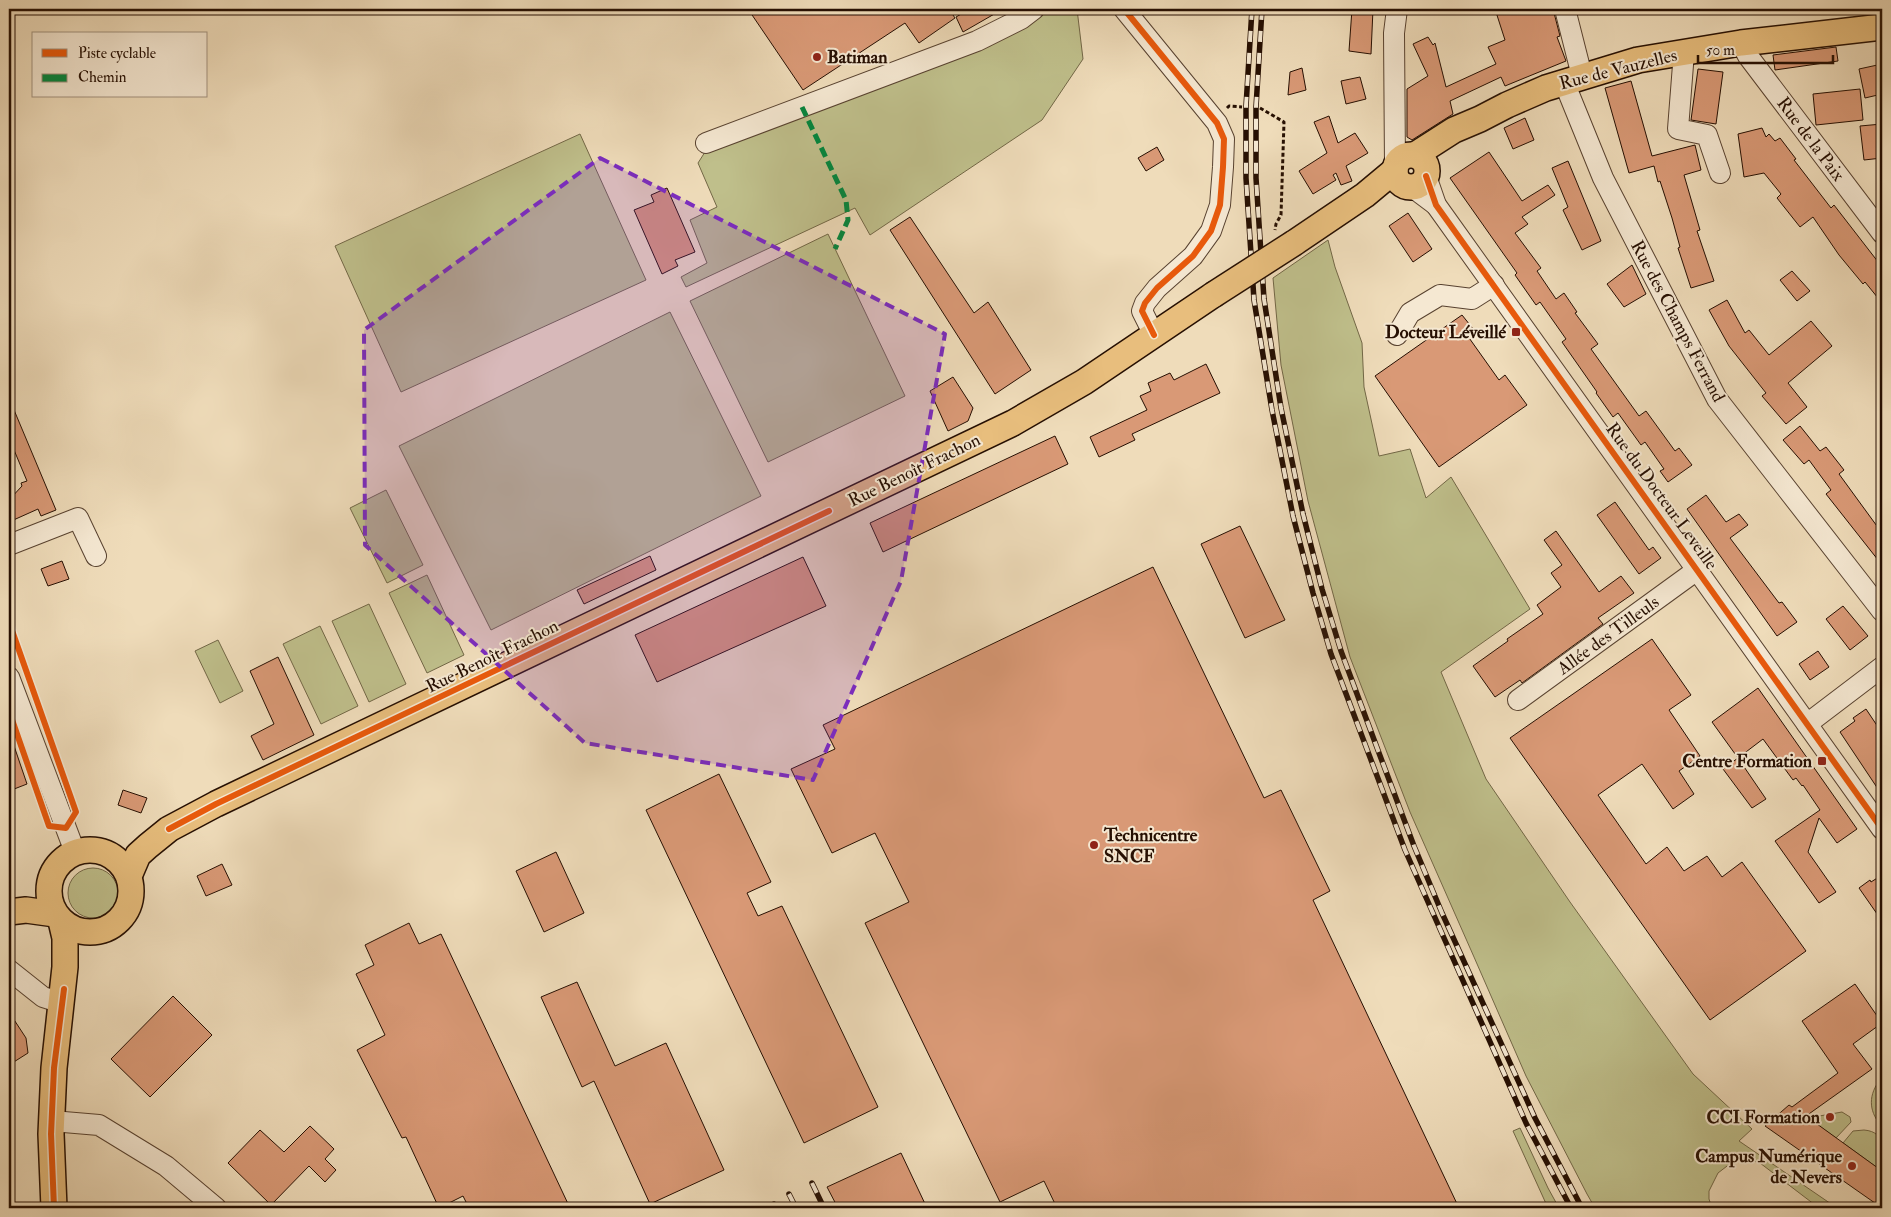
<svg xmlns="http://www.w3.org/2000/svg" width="1891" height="1217" font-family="'IM FELL Double Pica',serif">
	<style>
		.green { fill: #bfbf8b; stroke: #726746 }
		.building { fill: #d99976; stroke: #260f02 }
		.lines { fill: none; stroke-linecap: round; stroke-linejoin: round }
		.minor-casing { stroke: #584230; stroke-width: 22 }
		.major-casing { stroke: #260f02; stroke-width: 28 }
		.path { stroke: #260f02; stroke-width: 3; stroke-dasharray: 4 2.5; stroke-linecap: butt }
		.minor { stroke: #f5e8d2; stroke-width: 20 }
		.major { stroke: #e8be7d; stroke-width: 25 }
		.rail-casing { stroke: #260f02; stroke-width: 5.5 }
		.rail { stroke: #f5e8d2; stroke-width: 4; stroke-dasharray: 11; stroke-linecap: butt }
		.major-bridge-casing { stroke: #260f02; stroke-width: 28; stroke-linecap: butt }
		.major-bridge { stroke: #e8be7d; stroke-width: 25 }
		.quiet { stroke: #00873e; stroke-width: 5; stroke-dasharray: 10 5; stroke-linecap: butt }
		.cycleway-casing { stroke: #f5e8d2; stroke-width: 9 }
		.cycleway { stroke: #e8590c; stroke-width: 6 }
		.marked { fill: #7b2cbf; fill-opacity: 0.2; stroke: #7b2cbf; stroke-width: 4; stroke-dasharray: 10 6; stroke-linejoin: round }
		.poi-dot { fill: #8f2418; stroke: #f5e8d2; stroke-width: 2 }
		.labels { text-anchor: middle; stroke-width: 4; stroke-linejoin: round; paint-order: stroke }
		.poi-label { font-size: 18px; font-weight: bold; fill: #260f02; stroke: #f5e8d2; text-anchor: end }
		.street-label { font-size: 18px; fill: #260f02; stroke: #f5e8d2 }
	</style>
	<rect width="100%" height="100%" fill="#efdcba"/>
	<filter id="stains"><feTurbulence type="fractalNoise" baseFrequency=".004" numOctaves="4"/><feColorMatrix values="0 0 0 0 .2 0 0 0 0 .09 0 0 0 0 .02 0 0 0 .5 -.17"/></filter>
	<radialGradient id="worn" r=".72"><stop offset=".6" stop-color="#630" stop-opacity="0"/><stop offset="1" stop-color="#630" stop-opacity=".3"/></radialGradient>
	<g class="green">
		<path d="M 1043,9 L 1077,9 L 1083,59 L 1042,120 L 870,235 L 855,208 L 686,287 L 681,277 L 707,263 L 690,220 L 717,207 L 698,163 L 705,152 L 990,46 Z"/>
		<path d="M 580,134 L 646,280 L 401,392 L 335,246 Z"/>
		<path d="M 828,234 L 905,396 L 768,462 L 690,301 Z"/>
		<path d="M 1328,240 L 1335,267 L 1362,343 L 1364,387 L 1379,456 L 1410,449 L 1426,498 L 1451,477 L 1530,609 L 1441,672 L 1486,779 L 1570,902 L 1693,1074 L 1752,1129 L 1739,1141 L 1837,1208 L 1819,1208 L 1760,1163 L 1747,1159 L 1731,1163 L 1718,1173 L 1709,1191 L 1709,1199 L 1712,1208 L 1595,1208 L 1587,1194 L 1526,1076 L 1474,957 L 1410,812 L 1350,657 L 1308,501 L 1281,365 L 1273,278 Z"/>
		<path d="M 670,312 L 761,496 L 491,630 L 399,446 Z"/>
		<path d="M 386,490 L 423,565 L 387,583 L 350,508 Z"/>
		<path d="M 427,575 L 464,655 L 427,673 L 389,593 Z"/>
		<path d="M 369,604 L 406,684 L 369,702 L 332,621 Z"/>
		<path d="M 320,626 L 358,706 L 321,724 L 283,644 Z"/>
		<path d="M 218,640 L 243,691 L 220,703 L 195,651 Z"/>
		<circle cx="93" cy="893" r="25"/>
		<path d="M 1879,1081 L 1882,1086 L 1882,1127 C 1870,1113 1867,1098 1879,1081 Z"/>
		<path d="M 1842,1112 L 1850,1117 L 1851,1122 L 1836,1138 L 1808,1118 Z"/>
		<path d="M 1520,1128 L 1548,1188 L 1559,1208 L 1548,1208 L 1513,1131 Z"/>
		<path d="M 1864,1130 C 1888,1132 1882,1153 1882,1171 L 1843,1143 L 1853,1131 Z"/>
	</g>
	<g class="building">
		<path d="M 748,9 L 949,9 L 955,18 L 919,43 L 905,23 L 803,90 Z"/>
		<path d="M 970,9 L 1003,9 L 963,32 L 956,17 Z"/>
		<path d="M 1352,9 L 1373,9 L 1371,54 L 1349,51 Z"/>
		<path d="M 1495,9 L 1553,9 L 1560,36 L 1557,37 L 1566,61 L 1505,86 L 1501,77 L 1450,101 L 1453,114 L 1412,140 L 1407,137 L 1407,89 L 1428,76 L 1413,44 L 1428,37 L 1433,45 L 1435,43 L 1446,87 L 1496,64 L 1488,47 L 1505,40 Z"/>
		<path d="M 1836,47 L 1838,61 L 1775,70 L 1773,55 Z"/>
		<path d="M 1882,64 L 1882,94 L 1865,98 L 1859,69 Z"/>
		<path d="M 1302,68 L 1306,90 L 1288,95 L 1290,72 Z"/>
		<path d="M 1698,69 L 1723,72 L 1716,124 L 1691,120 Z"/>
		<path d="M 1360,77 L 1366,99 L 1346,104 L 1341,81 Z"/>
		<path d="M 1631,81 L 1652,156 L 1695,145 L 1701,170 L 1684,175 L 1700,230 L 1697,231 L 1714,281 L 1691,288 L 1678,248 L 1680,247 L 1672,218 L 1660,181 L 1658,182 L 1654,166 L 1629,173 L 1605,88 Z"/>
		<path d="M 1860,89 L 1863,120 L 1816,125 L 1813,94 Z"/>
		<path d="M 1329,116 L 1338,143 L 1355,133 L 1368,153 L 1346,166 L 1352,181 L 1341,185 L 1336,173 L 1333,175 L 1336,180 L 1313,194 L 1299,171 L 1327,153 L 1314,122 Z"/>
		<path d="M 1525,118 L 1534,140 L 1513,149 L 1504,128 Z"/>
		<path d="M 1882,124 L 1882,158 L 1864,160 L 1860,126 Z"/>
		<path d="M 1762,128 L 1766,137 L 1769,134 L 1775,141 L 1780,138 L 1796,159 L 1794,160 L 1831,208 L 1834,205 L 1882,267 L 1882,303 L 1865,282 L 1863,284 L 1839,255 L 1813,217 L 1800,227 L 1777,198 L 1781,194 L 1764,173 L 1744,177 L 1738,134 Z"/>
		<path d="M 1157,147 L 1164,160 L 1146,171 L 1138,158 Z"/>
		<path d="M 1489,152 L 1522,201 L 1548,185 L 1555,195 L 1522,217 L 1528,224 L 1515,233 L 1541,268 L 1537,271 L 1556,299 L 1564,293 L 1577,312 L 1575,313 L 1598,344 L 1591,349 L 1639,416 L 1646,411 L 1675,451 L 1679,448 L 1692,465 L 1668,482 L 1660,471 L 1664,469 L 1645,442 L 1641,445 L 1618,413 L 1613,417 L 1596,393 L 1597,392 L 1562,342 L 1566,339 L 1540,302 L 1536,305 L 1515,275 L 1517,273 L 1450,178 Z"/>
		<path d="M 1568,161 L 1601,241 L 1582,250 L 1563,210 L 1568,207 L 1552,168 Z"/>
		<path d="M 667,188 L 695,252 L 675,260 L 678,266 L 662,274 L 634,210 L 654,202 L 651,195 Z"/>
		<path d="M 1408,213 L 1432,249 L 1413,262 L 1389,226 Z"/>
		<path d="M 910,217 L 974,313 L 988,302 L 1031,370 L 995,394 L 890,230 Z"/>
		<path d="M 1632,265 L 1646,294 L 1624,307 L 1607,284 Z"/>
		<path d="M 1792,271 L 1810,291 L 1797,301 L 1780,280 Z"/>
		<path d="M 1727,300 L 1745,333 L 1749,330 L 1769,355 L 1811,321 L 1832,346 L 1788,383 L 1807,407 L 1786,424 L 1762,396 L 1766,393 L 1729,346 L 1709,310 Z"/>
		<path d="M 1462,315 L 1474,330 L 1467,335 L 1499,380 L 1505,375 L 1527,405 L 1439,467 L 1375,376 Z"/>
		<path d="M 1206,364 L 1220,393 L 1132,434 L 1135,440 L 1099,457 L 1090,437 L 1147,410 L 1140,396 L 1151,391 L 1148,383 L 1170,373 L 1174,380 Z"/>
		<path d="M 953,377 L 973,408 L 968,421 L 948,431 L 930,391 Z"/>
		<path d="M 9,398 L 56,510 L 41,516 L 38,509 L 9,522 L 9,500 L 22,486 L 21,483 L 27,481 L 9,438 Z"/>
		<path d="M 1800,426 L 1820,451 L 1826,447 L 1844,470 L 1839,474 L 1882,533 L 1882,565 L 1826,494 L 1831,490 L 1809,460 L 1804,464 L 1783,440 Z"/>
		<path d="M 1055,436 L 1068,464 L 883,552 L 870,523 Z"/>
		<path d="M 1706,495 L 1726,522 L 1739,514 L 1748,525 L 1730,538 L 1779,603 L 1782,602 L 1797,622 L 1777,636 L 1687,509 Z"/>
		<path d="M 1615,502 L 1649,550 L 1653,547 L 1661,558 L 1639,574 L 1597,515 Z"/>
		<path d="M 1240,526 L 1285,620 L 1245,638 L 1201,544 Z"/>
		<path d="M 1556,531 L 1599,592 L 1621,576 L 1634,593 L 1598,618 L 1603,624 L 1522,683 L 1520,680 L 1495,697 L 1473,666 L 1508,641 L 1507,639 L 1543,614 L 1537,605 L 1561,587 L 1551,573 L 1562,565 L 1544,540 Z"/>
		<path d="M 650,556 L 656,570 L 584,604 L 577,590 Z"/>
		<path d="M 803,557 L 826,606 L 657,682 L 635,635 Z"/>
		<path d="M 62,561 L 69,579 L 48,586 L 41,569 Z"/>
		<path d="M 1153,567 L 1264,798 L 1281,790 L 1330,891 L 1313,900 L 1459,1208 L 1057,1208 L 1044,1181 L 1000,1202 L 865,923 L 909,902 L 875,833 L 832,853 L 791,769 L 835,749 L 823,725 Z"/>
		<path d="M 1843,606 L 1868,636 L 1850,650 L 1826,619 Z"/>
		<path d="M 1652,639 L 1691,695 L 1669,710 L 1700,756 L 1679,771 L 1694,794 L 1673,809 L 1642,764 L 1598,795 L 1646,864 L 1667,847 L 1684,871 L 1707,856 L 1722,877 L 1742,862 L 1806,951 L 1710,1020 L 1510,738 Z"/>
		<path d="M 1818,651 L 1829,667 L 1810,680 L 1799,664 Z"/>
		<path d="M 278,657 L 314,735 L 263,760 L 251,736 L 274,724 L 250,671 Z"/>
		<path d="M 1758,688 L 1857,829 L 1837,843 L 1819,818 L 1808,852 L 1836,892 L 1819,903 L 1775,841 L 1820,810 L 1803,785 L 1802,786 L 1796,778 L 1793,780 L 1763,739 L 1738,758 L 1712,722 Z"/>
		<path d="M 1866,709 L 1882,733 L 1882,795 L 1840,732 L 1855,721 L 1853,718 Z"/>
		<path d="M 11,737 L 27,784 L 9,791 L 9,738 Z"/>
		<path d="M 1738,758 L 1766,799 L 1752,808 L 1723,769 Z"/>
		<path d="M 719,774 L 771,882 L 747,893 L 758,916 L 782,906 L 878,1107 L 804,1143 L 646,810 Z"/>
		<path d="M 123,790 L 147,798 L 141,813 L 118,805 Z"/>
		<path d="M 556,852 L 584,913 L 544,932 L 516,871 Z"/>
		<path d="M 222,864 L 232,885 L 206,896 L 197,876 Z"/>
		<path d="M 1882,875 L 1882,921 L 1859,888 L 1870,880 L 1871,882 Z"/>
		<path d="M 409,923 L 419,944 L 441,934 L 570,1208 L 469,1208 L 463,1196 L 439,1208 L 406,1137 L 402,1138 L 357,1050 L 385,1035 L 356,974 L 374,965 L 365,945 Z"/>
		<path d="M 577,982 L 615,1066 L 666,1043 L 724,1170 L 650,1204 L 594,1081 L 582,1087 L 541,997 Z"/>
		<path d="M 1855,984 L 1882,1023 L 1853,1044 L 1872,1069 L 1806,1116 L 1882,1171 L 1882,1208 L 1765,1126 L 1789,1105 L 1792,1107 L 1838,1073 L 1802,1021 Z"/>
		<path d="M 173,996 L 212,1035 L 150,1097 L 111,1059 Z"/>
		<path d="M 9,1012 L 26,1038 L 28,1053 L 9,1065 Z"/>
		<path d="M 310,1126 L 334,1149 L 325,1159 L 336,1170 L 325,1182 L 309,1166 L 271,1205 L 228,1163 L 260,1130 L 284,1152 Z"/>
		<path d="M 901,1153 L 927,1208 L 838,1208 L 827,1187 Z"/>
	</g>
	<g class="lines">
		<defs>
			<g id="minor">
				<path d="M 1124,9 L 1217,123 L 1224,139 L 1223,167 L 1220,205 L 1211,231 L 1193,256 L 1157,288 L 1145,303 L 1142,311 L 1154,335"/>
				<path d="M 1565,9 L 1582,76"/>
				<path d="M 1741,43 L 1748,56 L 1882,233"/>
				<path d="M 1684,52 L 1678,129 L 1707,135 L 1720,173"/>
				<path d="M 1564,82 L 1603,178 L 1717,399 L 1882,611"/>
				<path d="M 706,143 L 977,41 L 1021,19 L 1034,9"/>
				<path d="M 1395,166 L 1394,33 L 1397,9"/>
				<path d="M 1426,176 L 1436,205 L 1882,829"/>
				<path d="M 1412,187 L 1436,205"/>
				<path d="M 1397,335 L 1410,313 L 1440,295 L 1472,299 L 1494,285"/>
				<path d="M 9,545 L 78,518 L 96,556"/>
				<path d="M 9,677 L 75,852"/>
				<path d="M 1518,700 L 1697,570"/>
				<path d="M 1807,724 L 1882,667"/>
				<path d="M 9,970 L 43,997 L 62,1003"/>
				<path d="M 52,1121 L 99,1125 L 166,1166 L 216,1208"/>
			</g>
			<g id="major">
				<circle cx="1411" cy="171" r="16"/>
				<path d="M 1415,155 L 1454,130 L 1480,119 L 1507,105 L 1546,88 L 1638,60 L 1741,43 L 1882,27"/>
				<path d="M 1294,243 L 1365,195 L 1395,170"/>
				<circle cx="90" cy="891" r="41"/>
				<path d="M 129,876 L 138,855 L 148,846 L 169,829 L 216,804 L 1013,423 L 1084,382 L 1213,295"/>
				<path d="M 9,912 L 26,910 L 55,914"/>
				<path d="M 54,1208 L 51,1134 L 54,1068 L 65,967 L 65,938 L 61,921"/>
			</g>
		</defs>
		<use href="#minor" class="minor-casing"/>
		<use href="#major" class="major-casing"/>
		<g class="path">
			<path d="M 1227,108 L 1229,106 L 1242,107"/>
			<path d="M 1260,108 L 1284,122 L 1281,215 L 1276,224 L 1275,230"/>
		</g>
		<use href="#minor" class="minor"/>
		<use href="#major" class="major"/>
		<defs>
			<g id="rail">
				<path d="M 1252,9 L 1246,106 L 1246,178 L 1254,300 L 1272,410 L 1293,516 L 1313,593 L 1331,654 L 1405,850 L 1526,1123 L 1571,1208"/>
				<path d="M 1262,9 L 1256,107 L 1256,178 L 1264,299 L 1281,408 L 1303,514 L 1322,589 L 1341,651 L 1379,753 L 1414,846 L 1442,913 L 1535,1118 L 1582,1208"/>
				<path d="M 812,1183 L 824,1208"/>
				<path d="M 789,1194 L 796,1208"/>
				<path d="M 774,1204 L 776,1208"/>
			</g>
		</defs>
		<use href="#rail" class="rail-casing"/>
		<use href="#rail" class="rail"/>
		<defs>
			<path id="major-bridge" d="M 1213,295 L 1294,243"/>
		</defs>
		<use href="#major-bridge" class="major-bridge-casing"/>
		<use href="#major-bridge" class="major-bridge"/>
		<path class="quiet" d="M 802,107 L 846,200 L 848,220 L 835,249"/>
		<defs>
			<g id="cycleway">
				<path d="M 1124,9 L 1217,123 L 1224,139 L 1223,167 L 1220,205 L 1211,231 L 1193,256 L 1157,288 L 1145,303 L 1142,311 L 1154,335"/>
				<path d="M 1426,176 L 1436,205 L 1882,829"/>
				<path d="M 9,622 L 76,812 L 66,828 L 49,826 L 9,711"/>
				<path d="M 169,829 L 216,804 L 829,511"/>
				<path d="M 54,1208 L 51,1134 L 54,1068 L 64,989"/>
			</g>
		</defs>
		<use href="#cycleway" class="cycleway-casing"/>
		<use href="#cycleway" class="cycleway"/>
	</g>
	<path class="marked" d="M 600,158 L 945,334 L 901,581 L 813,780 L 585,743 L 365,545 L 364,330 Z"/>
	<g class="poi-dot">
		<circle cx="817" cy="57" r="5"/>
		<rect x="1511" y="327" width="10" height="10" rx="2.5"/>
		<rect x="1817" y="756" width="10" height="10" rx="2.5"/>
		<circle cx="1094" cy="845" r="5"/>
		<circle cx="1830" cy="1117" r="5"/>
		<circle cx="1852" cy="1166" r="5"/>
	</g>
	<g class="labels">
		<g class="poi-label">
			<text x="827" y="63" text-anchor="start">Batiman</text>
			<text x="1506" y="338">Docteur Léveillé</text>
			<text x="1812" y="767">Centre Formation</text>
			<text x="1104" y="841" text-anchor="start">Technicentre<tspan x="1104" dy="21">SNCF</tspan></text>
			<text x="1820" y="1123">CCI Formation</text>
			<text x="1842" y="1162">Campus Numérique<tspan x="1842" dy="21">de Nevers</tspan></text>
		</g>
		<g class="street-label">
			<text transform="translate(1618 69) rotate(-14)" y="6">Rue de Vauzelles</text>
			<text transform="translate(1811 139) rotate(53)" y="6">Rue de la Paix</text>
			<text transform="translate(1678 321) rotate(62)" y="6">Rue des Champs Ferrand</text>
			<text transform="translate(914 470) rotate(-26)" y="6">Rue Benoît Frachon</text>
			<text transform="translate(1662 496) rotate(54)" y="6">Rue du Docteur Leveille</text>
			<text transform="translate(1608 635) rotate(-36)" y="6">Allée des Tilleuls</text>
			<text transform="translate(492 656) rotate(-26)" y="6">Rue Benoît Frachon</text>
		</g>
	</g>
	<rect width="1891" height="1217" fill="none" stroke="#efdcba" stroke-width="30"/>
	<rect x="10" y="10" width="1871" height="1197" fill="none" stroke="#260f02" stroke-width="2.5"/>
	<rect x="15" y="15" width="1861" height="1187" fill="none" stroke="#260f02"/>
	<rect x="32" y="32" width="175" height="65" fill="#f5e8d2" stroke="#a2917f"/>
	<rect x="42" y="49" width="25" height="8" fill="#e8590c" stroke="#a2917f"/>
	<text x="78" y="58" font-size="15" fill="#260f02">Piste cyclable</text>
	<rect x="42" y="74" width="25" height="8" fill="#00873e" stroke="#a2917f"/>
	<text x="78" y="82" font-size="15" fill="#260f02">Chemin</text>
	<path d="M1698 55v8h135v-8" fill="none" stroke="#260f02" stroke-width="2.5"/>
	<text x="1706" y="55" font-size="15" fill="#260f02" stroke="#f5e8d2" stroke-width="4" paint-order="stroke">50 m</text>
	<rect width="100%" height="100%" filter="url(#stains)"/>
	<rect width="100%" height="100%" fill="url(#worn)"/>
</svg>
